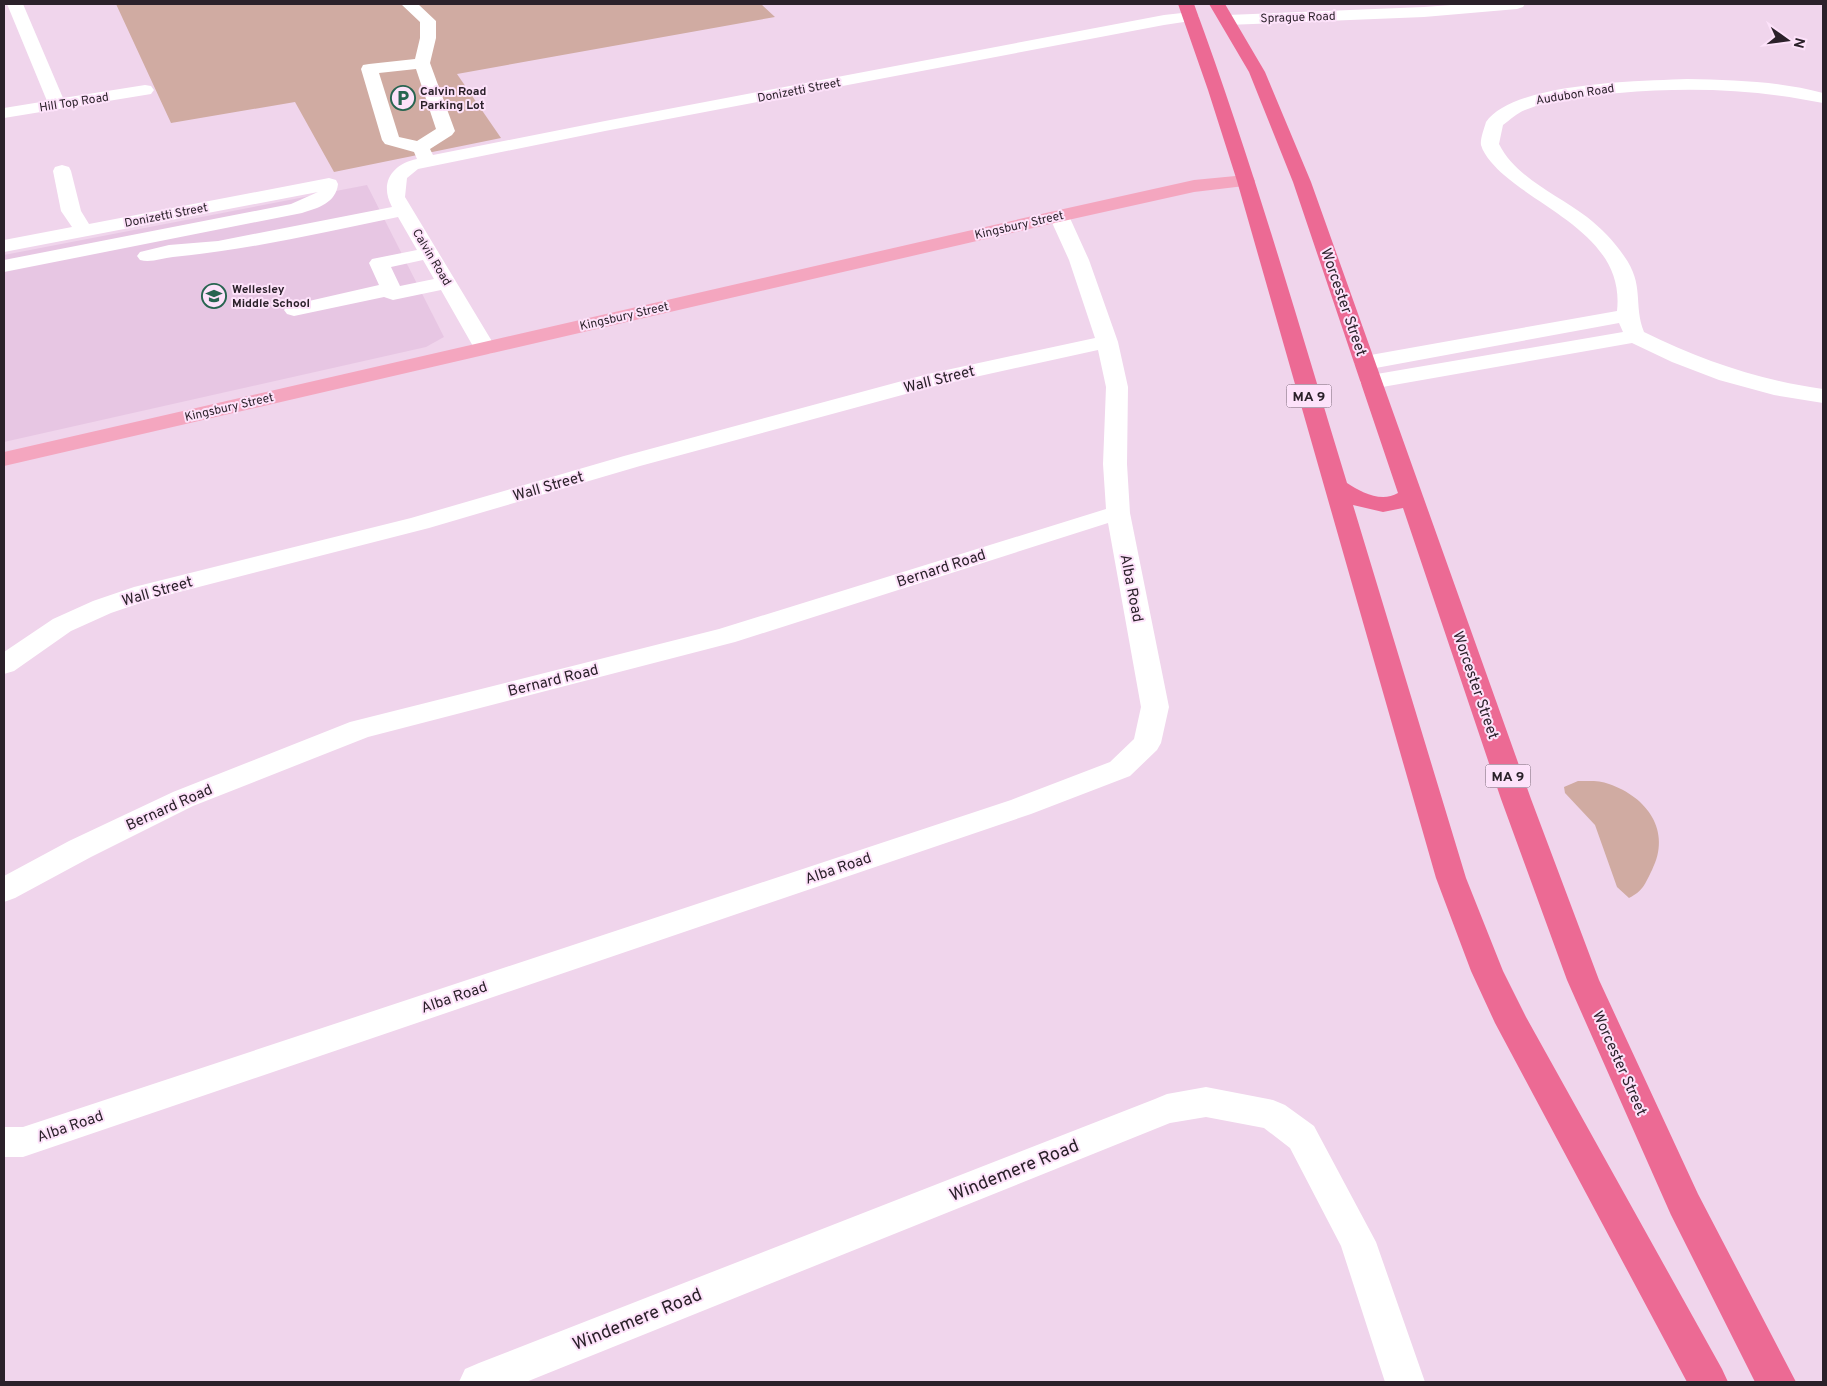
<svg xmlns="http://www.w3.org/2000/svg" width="1827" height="1386" font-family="Overpass,sans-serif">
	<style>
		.built { fill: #e7c6e3 }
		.green { fill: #d0aba2 }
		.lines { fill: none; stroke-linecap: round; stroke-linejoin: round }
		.minor { fill: #fff; fill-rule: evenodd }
		.major { fill: #f4a6bf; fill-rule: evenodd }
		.highway { fill: #ec6a94; fill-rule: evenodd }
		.labels { text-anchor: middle; stroke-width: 4; stroke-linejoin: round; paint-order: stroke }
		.far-street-label { font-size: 12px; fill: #2b212a; stroke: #fde2fa }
		.far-poi-label { font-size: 12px; font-weight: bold; fill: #2b212a; stroke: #fde2fa; text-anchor: start }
		.shield { fill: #fde2fa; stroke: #6a5b68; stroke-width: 1 }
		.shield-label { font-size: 14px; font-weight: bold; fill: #2b212a }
		.street-label { font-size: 15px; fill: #2b212a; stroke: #fde2fa }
		.near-street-label { font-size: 18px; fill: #2b212a; stroke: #fde2fa }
	</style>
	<rect width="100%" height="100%" fill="#f0d5ec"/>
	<path class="built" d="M 367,185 L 444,337 L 426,347 L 4,442 L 4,255 Z"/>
	<g class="green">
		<path d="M 116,4 L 761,4 L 775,17 L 457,74 L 501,138 L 334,172 L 295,102 L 171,123 Z"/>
		<path d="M 1578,781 C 1588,781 1600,780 1609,784 C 1647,797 1672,831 1652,870 C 1645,884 1643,891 1629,898 L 1617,887 L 1595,825 L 1565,793 L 1564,787 Z"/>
	</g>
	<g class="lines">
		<g class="minor">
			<path d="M 7,4 L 23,4 L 63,98 L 145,85 L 151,86 L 154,90 L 151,94 L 145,95 L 4,118 L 4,108 L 47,101 Z"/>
			<path d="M 401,4 L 418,4 L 436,21 L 436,38 L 430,63 L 455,131 L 452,135 L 430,149 L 433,155 L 605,121 L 1164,15 L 1191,12 L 1197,14 L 1199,17 L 1197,20 L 1164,25 L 605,131 L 418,169 L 407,178 L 405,197 L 496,348 L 493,353 L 485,354 L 477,353 L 474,348 L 441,290 L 393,300 L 384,297 L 294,316 L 287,314 L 284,310 L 287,306 L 379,285 L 369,263 L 372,259 L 417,250 L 398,217 C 324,232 249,250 173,257 C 162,258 151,263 140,260 L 137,256 L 140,252 L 169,245 L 218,241 L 392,207 C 379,183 392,164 417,159 L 414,152 L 385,144 L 382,140 L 361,69 L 363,65 L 369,64 L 415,59 L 420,38 L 420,22 ZM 416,69 L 436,129 L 417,141 L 399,137 L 379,73 ZM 423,260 L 434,279 L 400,286 L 391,267 Z"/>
			<path d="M 1465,4 L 1525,4 L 1523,7 L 1517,9 L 1424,17 L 1227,25 L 1221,23 L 1219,20 L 1221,17 L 1227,15 L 1424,7 Z"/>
			<path d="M 1687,79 C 1733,80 1778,81 1823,93 L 1823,103 C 1756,89 1688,87 1619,93 C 1587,95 1554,98 1525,110 C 1517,113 1510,120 1503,125 L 1499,144 C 1516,178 1558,195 1587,217 C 1601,228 1614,241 1624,256 C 1645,285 1633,304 1644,332 C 1702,361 1760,380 1823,389 L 1823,403 L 1774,395 L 1719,380 L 1672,362 L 1632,343 L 1371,389 L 1363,387 L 1360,382 L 1363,377 L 1371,375 L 1623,332 L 1619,323 L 1365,370 L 1357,368 L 1354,363 L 1357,358 L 1365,356 L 1617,311 C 1625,240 1548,213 1504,175 C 1496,168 1484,156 1481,145 C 1480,139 1484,129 1486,122 C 1514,82 1641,81 1687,79 Z"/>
			<path d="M 62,165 L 69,167 L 71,171 L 81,211 L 89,224 L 329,178 L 336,180 L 338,184 C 336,203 318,208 302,213 L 4,272 L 4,260 L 291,204 L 318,192 L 4,252 L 4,240 L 72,227 L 61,211 L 53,171 L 55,167 Z"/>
			<path d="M 1059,210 L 1066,212 L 1069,216 L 1089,260 L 1118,342 L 1128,387 L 1127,464 L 1130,513 L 1169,707 L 1161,743 L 1157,750 L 1130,776 L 1031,814 L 23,1157 L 4,1157 L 4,1127 L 23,1127 L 1011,800 L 1110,762 L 1134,739 L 1141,707 L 1108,523 L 735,642 L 368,737 L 193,806 L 91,857 L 15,898 L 4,902 L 4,876 L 69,841 L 173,792 L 350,722 L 719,629 L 1106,509 L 1103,464 L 1106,387 L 1098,350 L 939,385 L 640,466 L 429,528 L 152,599 L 111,613 L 71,631 L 14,671 L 4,674 L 4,652 L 53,619 L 93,601 L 134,587 L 411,518 L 624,456 L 928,374 L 1095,338 L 1069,260 L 1049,216 L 1052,212 Z"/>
			<path d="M 1206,1087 L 1273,1100 L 1285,1105 L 1314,1126 L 1376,1242 L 1425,1382 L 1385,1382 L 1341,1246 L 1290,1148 L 1264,1128 L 1206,1117 L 1170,1123 L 526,1382 L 459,1382 L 465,1369 L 479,1363 L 1155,1099 L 1167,1094 Z"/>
		</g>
		<path class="major" d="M 1246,175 L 1253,177 L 1255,181 L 1253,185 L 1194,192 L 1059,222 L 4,466 L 4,452 L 1059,210 L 1194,180 Z"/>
		<path class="highway" d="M 1178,4 L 1194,4 C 1252,161 1298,322 1347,483 C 1361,492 1381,503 1398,493 L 1293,182 L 1249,72 L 1209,4 L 1225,4 L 1265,72 L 1311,182 L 1531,799 L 1599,980 L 1698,1194 L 1796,1382 L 1755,1382 L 1671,1215 L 1567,980 L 1501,799 L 1403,508 L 1383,512 L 1353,505 L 1466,878 L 1503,971 L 1526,1017 L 1722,1369 L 1728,1382 L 1687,1382 L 1495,1023 L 1471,971 L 1436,878 L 1237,181 L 1208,90 Z"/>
	</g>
	<defs>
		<symbol id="parking-ring" viewBox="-11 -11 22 22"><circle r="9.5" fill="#fde2fa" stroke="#276450" stroke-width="1.5"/><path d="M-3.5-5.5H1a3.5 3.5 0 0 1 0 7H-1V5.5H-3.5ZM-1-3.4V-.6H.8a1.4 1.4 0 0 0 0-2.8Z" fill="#276450"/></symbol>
		<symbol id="school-ring" viewBox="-11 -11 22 22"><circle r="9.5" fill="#fde2fa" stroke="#276450" stroke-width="1.5"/><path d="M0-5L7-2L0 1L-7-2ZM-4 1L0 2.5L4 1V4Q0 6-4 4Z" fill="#276450"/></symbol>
	</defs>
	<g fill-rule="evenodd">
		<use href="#parking-ring" x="389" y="84" width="28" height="28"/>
		<use href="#school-ring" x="200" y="282" width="28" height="28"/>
	</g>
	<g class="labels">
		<g class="far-street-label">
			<text transform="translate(1298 17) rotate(-2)" y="4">Sprague Road</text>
			<text transform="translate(799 90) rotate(-11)" y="4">Donizetti Street</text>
			<text transform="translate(1575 94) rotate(-9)" y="4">Audubon Road</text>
			<text transform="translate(74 102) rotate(-9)" y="4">Hill Top Road</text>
			<text transform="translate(166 215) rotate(-11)" y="4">Donizetti Street</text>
			<text transform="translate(1019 225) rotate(-13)" y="4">Kingsbury Street</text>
			<text transform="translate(432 257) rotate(59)" y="4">Calvin Road</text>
			<text transform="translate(624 316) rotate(-13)" y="4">Kingsbury Street</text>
			<text transform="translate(229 407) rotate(-13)" y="4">Kingsbury Street</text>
		</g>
		<g class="far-poi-label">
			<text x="420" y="95">Calvin Road<tspan x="420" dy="14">Parking Lot</tspan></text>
			<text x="232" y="293">Wellesley<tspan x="232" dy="14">Middle School</tspan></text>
		</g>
		<g class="shield">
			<rect x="1286.5" y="384.5" width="45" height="23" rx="4"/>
			<rect x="1485.5" y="764.5" width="45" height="23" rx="4"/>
		</g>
		<g class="shield-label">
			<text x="1309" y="401">MA 9</text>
			<text x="1508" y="781">MA 9</text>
		</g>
		<g class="street-label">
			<text transform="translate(1344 302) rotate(71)" y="5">Worcester Street</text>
			<text transform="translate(939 379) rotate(-14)" y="5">Wall Street</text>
			<text transform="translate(548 486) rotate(-16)" y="5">Wall Street</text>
			<text transform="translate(941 568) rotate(-18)" y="5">Bernard Road</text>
			<text transform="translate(1132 588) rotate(79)" y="5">Alba Road</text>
			<text transform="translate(157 591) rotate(-16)" y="5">Wall Street</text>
			<text transform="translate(553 680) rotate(-14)" y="5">Bernard Road</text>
			<text transform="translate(1476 685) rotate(71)" y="5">Worcester Street</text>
			<text transform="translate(169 807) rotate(-24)" y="5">Bernard Road</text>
			<text transform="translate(838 868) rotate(-19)" y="5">Alba Road</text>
			<text transform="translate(454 997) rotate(-19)" y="5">Alba Road</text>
			<text transform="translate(1620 1063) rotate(66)" y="5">Worcester Street</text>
			<text transform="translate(70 1126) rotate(-19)" y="5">Alba Road</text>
		</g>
		<g class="near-street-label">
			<text transform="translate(1014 1170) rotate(-22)" y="6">Windemere Road</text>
			<text transform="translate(637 1319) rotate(-22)" y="6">Windemere Road</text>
		</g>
	</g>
	<rect width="1827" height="1386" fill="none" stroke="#2b212a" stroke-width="10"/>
	<g transform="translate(1787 40) rotate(104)" stroke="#fde2fa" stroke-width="4" paint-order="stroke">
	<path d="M0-4L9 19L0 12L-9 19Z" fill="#2b212a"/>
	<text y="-8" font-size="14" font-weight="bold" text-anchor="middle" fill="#2b212a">N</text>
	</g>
</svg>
